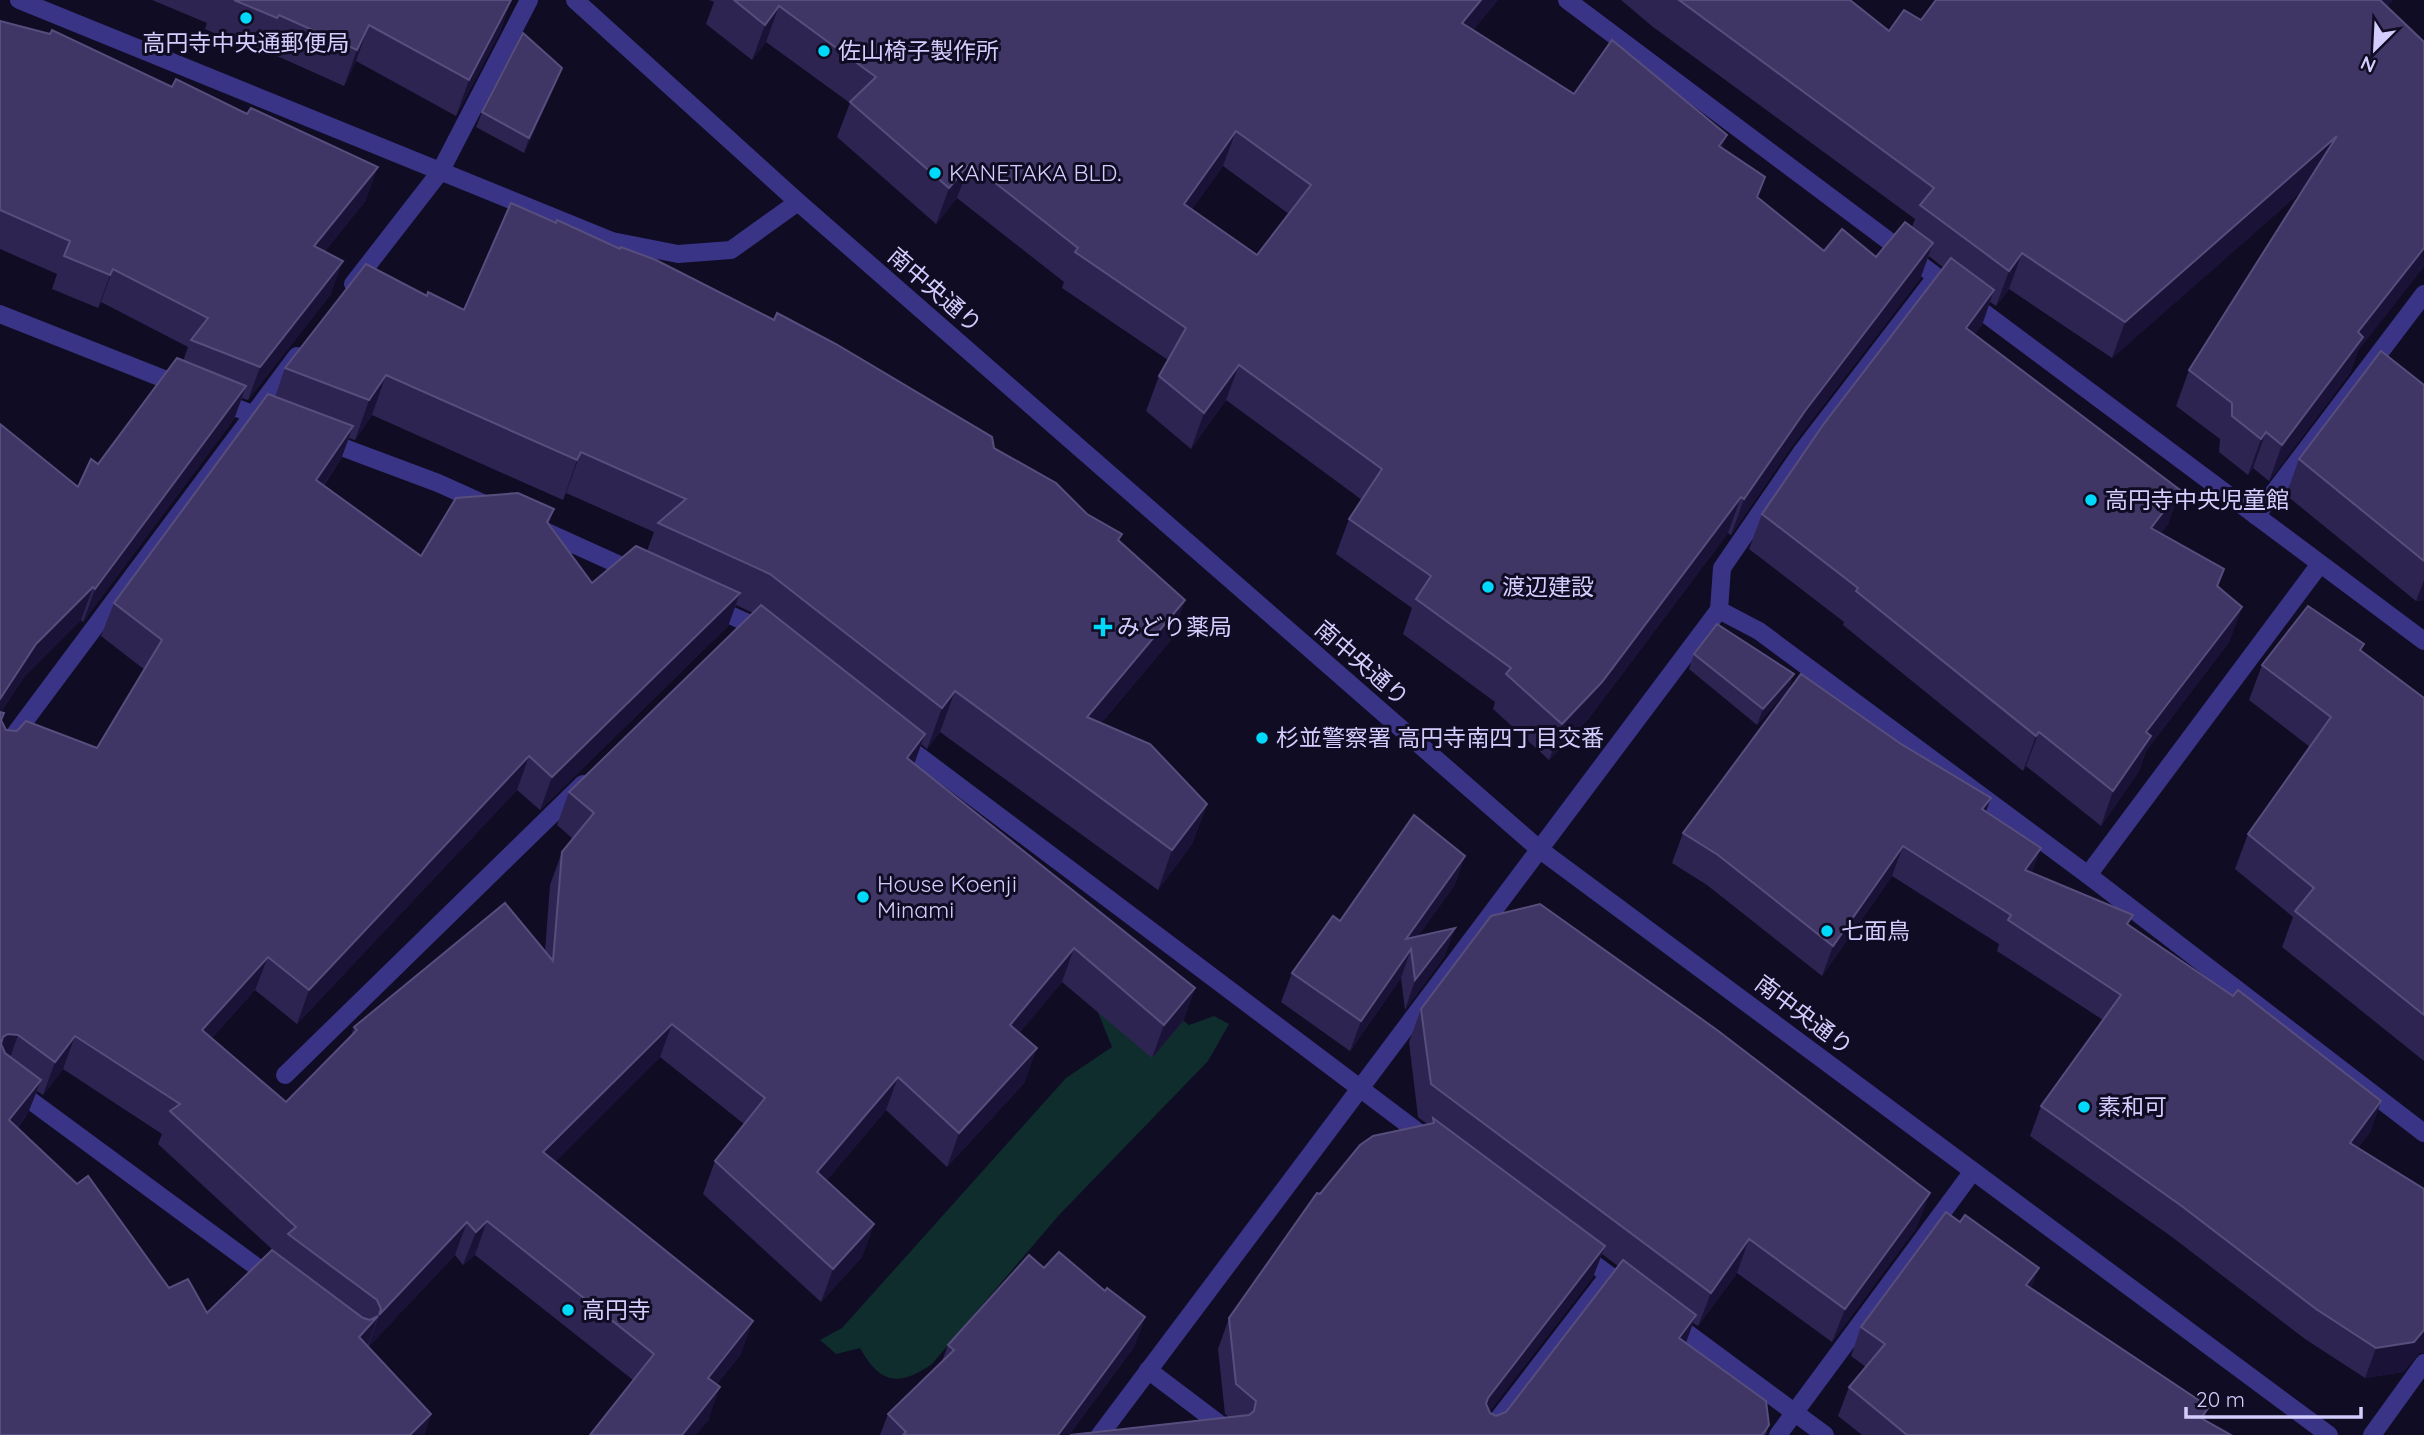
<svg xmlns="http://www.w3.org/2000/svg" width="2424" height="1435" font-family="Quicksand,'Noto Sans JP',sans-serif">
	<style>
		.green { fill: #0f2d2d }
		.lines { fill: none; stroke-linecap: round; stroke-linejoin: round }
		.minor { stroke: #393485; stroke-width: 18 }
		.tertiary { stroke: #393485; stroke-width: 18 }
		.wall { fill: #2e2452; fill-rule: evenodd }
		.shaded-wall { fill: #1a1337 }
		.building { fill: #3f3665; stroke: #574e7d; stroke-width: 2; fill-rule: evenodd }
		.poi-dot { fill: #00d9f9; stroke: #100c23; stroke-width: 2.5 }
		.labels { text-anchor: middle; stroke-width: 6; stroke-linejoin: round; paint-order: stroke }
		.poi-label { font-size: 23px; fill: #d4ceff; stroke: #100c23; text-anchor: start }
		.street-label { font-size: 23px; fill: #d4ceff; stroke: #100c23 }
	</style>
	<rect width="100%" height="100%" fill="#100c23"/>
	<path class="green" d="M 1121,972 L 1189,1025 L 1214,1016 L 1229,1024 L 1208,1061 L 1059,1215 L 932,1364 C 899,1387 880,1384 860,1348 L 836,1354 L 820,1340 L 842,1328 L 1066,1078 L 1112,1047 L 1097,1010 Z"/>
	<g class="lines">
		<g class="minor">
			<path d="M 1567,0 L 1945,283"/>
			<path d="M 1936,277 L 1801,453 L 1722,568 L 1719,610 L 1759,631 L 2088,875 L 2424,1133"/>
			<path d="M 353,284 L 440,172 L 529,0"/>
			<path d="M 1967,300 L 2424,641"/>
			<path d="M 0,314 L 182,386"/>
			<path d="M 218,401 L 274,422"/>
			<path d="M 323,440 L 438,483 L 489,506"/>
			<path d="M 2256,516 L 2424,294"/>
			<path d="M 540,529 L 635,572"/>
			<path d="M 712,607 L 748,623 L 763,636"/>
			<path d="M 899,741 L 1430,1141"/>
			<path d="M 0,754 L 297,356"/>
			<path d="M 2088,875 L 2320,564"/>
			<path d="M 285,1075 L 583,784"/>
			<path d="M 0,1078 L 273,1279"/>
			<path d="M 1578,1252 L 1629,1290"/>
			<path d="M 1671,1321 L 1825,1435"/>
			<path d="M 1486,1435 L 1609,1275"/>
			<path d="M 1778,1435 L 1973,1171"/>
			<path d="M 2372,1435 L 2424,1363"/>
		</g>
		<g class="tertiary">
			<path d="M 19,0 L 612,241 L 678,254 L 731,250 L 798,202"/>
			<path d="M 575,0 L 798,202 L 1539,849 L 2329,1435"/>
			<path d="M 1148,1370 L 1234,1435"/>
			<path d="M 1100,1435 L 1719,610"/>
		</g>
	</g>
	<g class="wall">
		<path d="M 152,0 L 511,0 L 500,32 L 456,116 L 356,61 L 344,86 L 266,51 L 264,55 L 205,29 L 207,23 Z"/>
		<path d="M 709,0 L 1498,0 L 1473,30 L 1574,94 L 1723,148 L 1765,177 L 1757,197 L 1824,251 L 1876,257 L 1912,227 L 1915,219 L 1653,27 L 1621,0 L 1850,0 L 1889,31 L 1921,20 L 2388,7 L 2358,351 L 2350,373 L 2269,481 L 2253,468 L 2248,475 L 2219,452 L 2220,439 L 2176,406 L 2189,370 L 2302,191 L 2112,358 L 2009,289 L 1996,306 L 1990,302 L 1982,325 L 1974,334 L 2180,490 L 2168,524 L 2161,533 L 2242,607 L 2229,642 L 2146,751 L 2139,771 L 2101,826 L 2026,766 L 2023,771 L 1843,625 L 1844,622 L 1749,549 L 1762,514 L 1944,268 L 1929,256 L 1920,279 L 1792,446 L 1731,535 L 1728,533 L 1589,718 L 1549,760 L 1493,709 L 1495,702 L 1403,634 L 1412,608 L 1336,554 L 1349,519 L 1362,500 L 1226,400 L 1191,449 L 1146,411 L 1159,376 L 1168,360 L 1062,288 L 1064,282 L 957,198 L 936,224 L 837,137 L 850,103 L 766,42 L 752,60 L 706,24 L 714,2 ZM 1223,166 L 1289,214 L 1257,255 L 1192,209 Z"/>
		<path d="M 0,21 L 366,200 L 325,251 L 331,294 L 248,400 L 242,398 L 234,419 L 83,622 L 81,620 L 24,677 L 1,712 L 1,720 L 6,730 L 97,748 L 145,670 L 101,636 L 114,603 L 275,397 L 285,368 L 427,296 L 464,310 L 994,448 L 1087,514 L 1185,600 L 1171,640 L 1101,723 L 1207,804 L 1192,844 L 1158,890 L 940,732 L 927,749 L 921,744 L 914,764 L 1195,988 L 1183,1021 L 1152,1058 L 1062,982 L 1019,1033 L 1025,1082 L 947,1167 L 886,1110 L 826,1181 L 874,1224 L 862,1257 L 821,1302 L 703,1194 L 715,1161 L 744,1124 L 660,1057 L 555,1162 L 741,1354 L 716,1385 L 708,1421 L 633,1380 L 475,1255 L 463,1265 L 455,1255 L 368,1347 L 431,1414 L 424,1435 L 0,1435 L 0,424 L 78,487 L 183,361 L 188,347 L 101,302 L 98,308 L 52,289 L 57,274 L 0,249 ZM 372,415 L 563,500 L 566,493 L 654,532 L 647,551 L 592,583 L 549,523 L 554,509 L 421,556 L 324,485 L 341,459 L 349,438 L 355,440 ZM 736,605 L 753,613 L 569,792 L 557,825 L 573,839 L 562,852 L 550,885 L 545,951 L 354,1027 L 351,1036 L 286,1102 L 212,1038 L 255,990 L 297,1024 L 517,790 L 540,810 L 728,626 ZM 63,1069 L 162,1134 L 158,1144 L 275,1252 L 207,1313 L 169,1288 L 18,1127 L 28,1113 L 37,1091 L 43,1095 Z"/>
		<path d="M 562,68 L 556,83 L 524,153 L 476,127 L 482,112 Z"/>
		<path d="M 2424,385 L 2424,600 L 2416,601 L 2286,495 L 2299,459 Z"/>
		<path d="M 2361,652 L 2424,698 L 2424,1061 L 2282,947 L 2293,917 L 2235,869 L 2248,834 L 2310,747 L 2249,700 L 2262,665 Z"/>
		<path d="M 1694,654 L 1794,674 L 1788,690 L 1757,725 L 1689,669 Z"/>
		<path d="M 1901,744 L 1991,798 L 1986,811 L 2032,873 L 2129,925 L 2381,1101 L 2370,1132 L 2358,1148 L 2424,1189 L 2424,1353 L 2419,1353 L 2403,1372 L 2365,1378 L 2305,1339 L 2172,1237 L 2030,1136 L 2041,1106 L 2103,1020 L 1997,951 L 1999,944 L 1892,876 L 1822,976 L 1707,885 L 1672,863 L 1683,833 Z"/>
		<path d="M 1465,856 L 1454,886 L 1418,936 L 1455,928 L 1444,957 L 1405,1010 L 1401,978 L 1350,1051 L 1281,1002 L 1292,973 Z"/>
		<path d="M 1421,1009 L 1917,1227 L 1832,1342 L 1737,1273 L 1698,1326 L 1693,1323 L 1686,1343 L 1769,1425 L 1766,1435 L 1070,1435 L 1229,1417 L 1225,1414 L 1218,1349 L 1229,1318 L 1320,1194 L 1427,1124 L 1418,1117 L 1409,1042 ZM 1602,1254 L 1618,1266 L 1506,1412 L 1496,1416 L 1490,1413 L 1489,1412 L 1593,1277 Z"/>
		<path d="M 1044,1268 L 1105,1291 L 1145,1317 L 1134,1347 L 1069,1435 L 880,1435 L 888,1414 L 942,1361 L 948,1345 Z"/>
		<path d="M 2031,1288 L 2205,1420 L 2231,1435 L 1862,1435 L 1838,1416 L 1849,1387 L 1866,1367 L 1851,1356 L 1861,1327 Z"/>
	</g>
	<g class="shaded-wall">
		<path d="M 511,0 L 500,32 L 456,116 L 469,80 Z"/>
		<path d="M 1481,0 L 1498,0 L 1449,59 L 1462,23 Z"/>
		<path d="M 2379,0 L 2393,0 L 2366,35 Z"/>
		<path d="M 779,6 L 766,42 L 752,60 L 765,25 Z"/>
		<path d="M 369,25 L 356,61 L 344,86 L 357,50 Z"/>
		<path d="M 562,68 L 556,83 L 524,153 L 529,138 Z"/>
		<path d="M 1236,131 L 1223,166 L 1171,239 L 1184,204 Z"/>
		<path d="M 1727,135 L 1714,171 L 1719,146 Z"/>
		<path d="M 2337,136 L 2324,172 L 2112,358 L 2125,322 Z"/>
		<path d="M 970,163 L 957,198 L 936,224 L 949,188 Z"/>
		<path d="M 378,167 L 366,200 L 302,279 L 314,246 Z"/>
		<path d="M 1933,243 L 1920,279 L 1792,446 L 1731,535 L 1744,499 L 1805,411 Z"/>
		<path d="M 2424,248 L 2424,267 L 2358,351 L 2350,373 L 2269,481 L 2282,445 L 2358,332 Z"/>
		<path d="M 2022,253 L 2009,289 L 1996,306 L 2009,271 Z"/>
		<path d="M 343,261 L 331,294 L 248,400 L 260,367 Z"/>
		<path d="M 113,269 L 101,302 L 98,308 L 110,275 Z"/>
		<path d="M 1994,290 L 1982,325 L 1953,362 L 1966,328 Z"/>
		<path d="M 1239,365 L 1226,400 L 1191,449 L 1204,413 Z"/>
		<path d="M 386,375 L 372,415 L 355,440 L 369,400 Z"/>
		<path d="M 246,386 L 234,419 L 83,622 L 95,589 Z"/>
		<path d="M 353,426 L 341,459 L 304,513 L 316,480 Z"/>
		<path d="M 2266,432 L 2253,468 L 2248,475 L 2261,439 Z"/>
		<path d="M 581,452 L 566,493 L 563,500 L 577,460 Z"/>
		<path d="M 2180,490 L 2168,524 L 2139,562 L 2151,528 Z"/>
		<path d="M 1741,497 L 1728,533 L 1589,718 L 1549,760 L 1562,724 Z"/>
		<path d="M 2424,580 L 2424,600 L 2416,601 Z"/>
		<path d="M 93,587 L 81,620 L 24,677 L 0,714 L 0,699 L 36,644 Z"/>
		<path d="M 740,593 L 728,626 L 540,810 L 552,777 Z"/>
		<path d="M 1185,600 L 1171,640 L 1072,757 L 1087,717 Z"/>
		<path d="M 2242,607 L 2229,642 L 2146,751 L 2139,771 L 2101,826 L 2113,791 L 2146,732 Z"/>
		<path d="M 1794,674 L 1788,690 L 1757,725 L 1763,709 Z"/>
		<path d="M 955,691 L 940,732 L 927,749 L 942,708 Z"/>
		<path d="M 2039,732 L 2026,766 L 2023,771 L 2036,736 Z"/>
		<path d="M 925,734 L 913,767 L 907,758 Z"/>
		<path d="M 529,756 L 517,790 L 297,1024 L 309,990 Z"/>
		<path d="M 1991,798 L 1980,828 L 1982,809 Z"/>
		<path d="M 1207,804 L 1192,844 L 1158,890 L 1172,850 Z"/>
		<path d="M 1903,846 L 1892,876 L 1822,976 L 1833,946 Z"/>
		<path d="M 2041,848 L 2030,879 L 2025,870 Z"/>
		<path d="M 1465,856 L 1454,886 L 1395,969 L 1406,939 Z"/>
		<path d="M 1455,928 L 1444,957 L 1405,1010 L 1415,980 Z"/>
		<path d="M 1074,948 L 1062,982 L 998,1059 L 1010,1025 Z"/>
		<path d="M 1411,949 L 1401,978 L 1350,1051 L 1361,1021 Z"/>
		<path d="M 268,957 L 255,990 L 190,1063 L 202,1030 Z"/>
		<path d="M 1195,988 L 1183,1021 L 1152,1058 L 1164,1025 Z"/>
		<path d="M 672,1024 L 660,1057 L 531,1186 L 543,1152 Z"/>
		<path d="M 8,1034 L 18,1035 L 6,1069 L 0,1046 L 3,1037 Z"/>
		<path d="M 75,1036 L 63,1069 L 43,1095 L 55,1062 Z"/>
		<path d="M 1037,1048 L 1025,1082 L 947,1167 L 959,1133 Z"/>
		<path d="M 898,1077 L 886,1110 L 805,1206 L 817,1172 Z"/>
		<path d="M 41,1080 L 28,1113 L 0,1149 L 9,1120 Z"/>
		<path d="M 2381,1101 L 2370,1132 L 2339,1173 L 2350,1143 Z"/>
		<path d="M 1930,1193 L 1917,1227 L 1832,1342 L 1845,1309 Z"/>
		<path d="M 487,1221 L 475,1255 L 463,1265 L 476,1232 Z"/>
		<path d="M 467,1222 L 455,1255 L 367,1349 L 379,1315 Z"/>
		<path d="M 874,1224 L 862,1257 L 821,1302 L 833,1269 Z"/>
		<path d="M 1749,1239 L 1737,1273 L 1698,1326 L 1711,1293 Z"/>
		<path d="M 1605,1246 L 1593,1277 L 1477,1428 L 1488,1398 Z"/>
		<path d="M 2039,1268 L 2028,1297 L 2026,1285 Z"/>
		<path d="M 1696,1315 L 1685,1345 L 1679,1338 Z"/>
		<path d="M 378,1316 L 366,1350 L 359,1337 Z"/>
		<path d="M 1145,1317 L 1134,1347 L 1069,1435 L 1058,1435 Z"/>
		<path d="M 753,1321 L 741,1354 L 695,1411 L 708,1378 Z"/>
		<path d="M 2424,1330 L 2424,1353 L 2419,1353 L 2403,1372 L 2365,1378 L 2376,1348 Z"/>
		<path d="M 720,1387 L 708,1421 L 696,1435 L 682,1435 Z"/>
		<path d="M 2209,1407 L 2199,1435 L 2201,1418 Z"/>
		<path d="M 431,1414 L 424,1435 L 410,1435 Z"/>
	</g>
	<g class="building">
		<path d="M 234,0 L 511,0 L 469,80 L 369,25 L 357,50 L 279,15 L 277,18 Z"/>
		<path d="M 734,0 L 1481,0 L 1462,23 L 1574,94 L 1612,40 L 1727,135 L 1719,146 L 1765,177 L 1757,197 L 1824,251 L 1842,229 L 1876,257 L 1905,222 L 1933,243 L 1805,411 L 1744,499 L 1741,497 L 1602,682 L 1562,724 L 1506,674 L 1511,668 L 1416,599 L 1431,576 L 1349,519 L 1382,469 L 1239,365 L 1204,413 L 1159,376 L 1186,328 L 1075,252 L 1078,248 L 970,163 L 949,188 L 850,102 L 876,77 L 779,6 L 765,25 ZM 1236,131 L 1311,185 L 1257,255 L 1184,204 Z"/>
		<path d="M 1679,0 L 1850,0 L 1889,31 L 1904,10 L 1921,20 L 1936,0 L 2380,0 L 2424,42 L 2424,248 L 2358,332 L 2363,337 L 2282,445 L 2266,432 L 2261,439 L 2232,416 L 2232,403 L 2189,370 L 2337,136 L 2125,322 L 2022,253 L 2009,271 L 1920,205 L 1934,188 Z"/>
		<path d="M 0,21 L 50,34 L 52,30 L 172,87 L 176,79 L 247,114 L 251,108 L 378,167 L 314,246 L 343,261 L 260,367 L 191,340 L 208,318 L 113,269 L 110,275 L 64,256 L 70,241 L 0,210 Z"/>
		<path d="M 523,33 L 562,68 L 529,138 L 482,112 Z"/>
		<path d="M 511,203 L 556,223 L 557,220 L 620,249 L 621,247 L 656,260 L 774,320 L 777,313 L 836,344 L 992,437 L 994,448 L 1056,483 L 1087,514 L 1122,534 L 1118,540 L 1185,600 L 1087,717 L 1150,744 L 1207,804 L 1172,850 L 955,691 L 942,708 L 770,574 L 658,523 L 686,499 L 581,452 L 577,460 L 386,375 L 369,400 L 285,368 L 366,264 L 427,296 L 428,292 L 464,310 Z"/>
		<path d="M 1951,258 L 1994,290 L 1966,328 L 2180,490 L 2151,528 L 2224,569 L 2217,586 L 2242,607 L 2146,732 L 2151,736 L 2113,791 L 2039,732 L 2036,736 L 1856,591 L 1858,588 L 1762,514 L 1823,425 Z"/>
		<path d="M 2381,351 L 2424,385 L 2424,561 L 2299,459 Z"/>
		<path d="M 177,358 L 246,386 L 95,589 L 93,587 L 36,644 L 0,699 L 0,424 L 78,487 L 91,459 L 98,464 Z"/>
		<path d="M 268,394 L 353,426 L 316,480 L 421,556 L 456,498 L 518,493 L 554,509 L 547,522 L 592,583 L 636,546 L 740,593 L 552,777 L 529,756 L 309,990 L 268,957 L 202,1030 L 286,1102 L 357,1030 L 354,1027 L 505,903 L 553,961 L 562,852 L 594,813 L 569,792 L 761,605 L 925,734 L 907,758 L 1195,988 L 1164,1025 L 1074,948 L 1010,1025 L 1037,1048 L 959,1133 L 898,1077 L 817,1172 L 874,1224 L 833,1269 L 715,1161 L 765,1098 L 672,1024 L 543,1152 L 753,1321 L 708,1378 L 720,1387 L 682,1435 L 590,1435 L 654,1354 L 487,1221 L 476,1232 L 467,1222 L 379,1315 L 381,1309 L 377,1300 L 288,1234 L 296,1227 L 170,1111 L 180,1104 L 75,1036 L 55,1062 L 18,1035 L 8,1034 L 3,1037 L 1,1044 L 5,1053 L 41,1080 L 9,1120 L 77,1184 L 88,1176 L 169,1288 L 188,1279 L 207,1313 L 272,1250 L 363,1318 L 370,1320 L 378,1316 L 359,1337 L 431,1414 L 410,1435 L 0,1435 L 0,712 L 4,713 L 1,720 L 6,730 L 17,731 L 26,721 L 97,748 L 162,640 L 114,603 Z"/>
		<path d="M 2308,606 L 2364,644 L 2360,650 L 2424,698 L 2424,1015 L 2295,911 L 2314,888 L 2248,834 L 2331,717 L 2262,665 Z"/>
		<path d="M 1717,624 L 1794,674 L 1763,709 L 1694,654 Z"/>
		<path d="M 1801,674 L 1901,744 L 1991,798 L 1982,809 L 2041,848 L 2025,870 L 2133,915 L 2127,924 L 2233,996 L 2238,990 L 2381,1101 L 2350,1143 L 2424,1189 L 2424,1330 L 2414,1342 L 2376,1348 L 2316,1309 L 2183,1207 L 2041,1106 L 2121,995 L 2008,920 L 2011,915 L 1903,846 L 1833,946 L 1718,855 L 1683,833 Z"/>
		<path d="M 1414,815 L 1465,856 L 1406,939 L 1455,928 L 1415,980 L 1411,949 L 1361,1021 L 1292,973 L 1333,916 L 1340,921 Z"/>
		<path d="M 1540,904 L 1717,1030 L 1930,1193 L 1845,1309 L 1749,1239 L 1711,1293 L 1431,1084 L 1421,1009 L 1491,916 Z"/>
		<path d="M 1433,1118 L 1605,1246 L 1488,1398 L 1486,1404 L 1490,1413 L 1496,1416 L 1506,1412 L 1623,1260 L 1696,1315 L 1679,1338 L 1766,1401 L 1769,1425 L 1762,1435 L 1070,1435 L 1249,1415 L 1254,1411 L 1256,1401 L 1236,1384 L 1229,1318 L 1317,1193 L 1320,1194 L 1360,1145 L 1373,1136 L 1434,1123 Z"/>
		<path d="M 1946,1212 L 1960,1222 L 1965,1215 L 2039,1268 L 2026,1285 L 2209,1407 L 2201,1418 L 2231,1435 L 1907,1435 L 1849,1387 L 1885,1344 L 1861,1327 Z"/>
		<path d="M 1059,1252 L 1105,1291 L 1107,1288 L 1145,1317 L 1058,1435 L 903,1435 L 906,1432 L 888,1414 L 954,1350 L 948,1345 L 1029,1255 L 1044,1268 Z"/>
	</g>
	<g class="poi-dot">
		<circle cx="246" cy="18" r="7"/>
		<circle cx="824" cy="51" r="7"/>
		<circle cx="935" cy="173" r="7"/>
		<circle cx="2091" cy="500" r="7"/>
		<circle cx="1488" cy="587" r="7"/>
		<path d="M1099.5 616.5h7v7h7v7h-7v7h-7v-7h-7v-7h7z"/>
		<circle cx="1262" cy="738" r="7"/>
		<circle cx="863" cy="897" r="7"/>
		<circle cx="1827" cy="931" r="7"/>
		<circle cx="2084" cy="1107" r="7"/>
		<circle cx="568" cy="1310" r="7"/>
	</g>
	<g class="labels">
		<g class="poi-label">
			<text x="246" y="51" text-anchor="middle">高円寺中央通郵便局</text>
			<text x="838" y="59">佐山椅子製作所</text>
			<text x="949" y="181">KANETAKA BLD.</text>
			<text x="2105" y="508">高円寺中央児童館</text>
			<text x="1502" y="595">渡辺建設</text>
			<text x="1117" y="635">みどり薬局</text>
			<text x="1276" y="746">杉並警察署 高円寺南四丁目交番</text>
			<text x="877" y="892">House Koenji<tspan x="877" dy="26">Minami</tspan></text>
			<text x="1841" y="939">七面鳥</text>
			<text x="2098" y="1115">素和可</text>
			<text x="582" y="1318">高円寺</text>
		</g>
		<g class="street-label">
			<text transform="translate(935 290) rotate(41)" y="8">南中央通り</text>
			<text transform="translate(1362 663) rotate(41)" y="8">南中央通り</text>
			<text transform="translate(1804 1015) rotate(37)" y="8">南中央通り</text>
		</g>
	</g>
	<g transform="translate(2375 49) rotate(204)" stroke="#100c23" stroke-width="5" paint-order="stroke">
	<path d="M0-5L12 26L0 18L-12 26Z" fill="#d4ceff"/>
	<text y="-10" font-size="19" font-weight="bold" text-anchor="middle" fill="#d4ceff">N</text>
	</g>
	<path d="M2186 1407v10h175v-10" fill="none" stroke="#d4ceff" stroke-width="3.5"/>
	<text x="2196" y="1407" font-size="21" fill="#d4ceff" stroke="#100c23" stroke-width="5" paint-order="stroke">20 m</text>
</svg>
